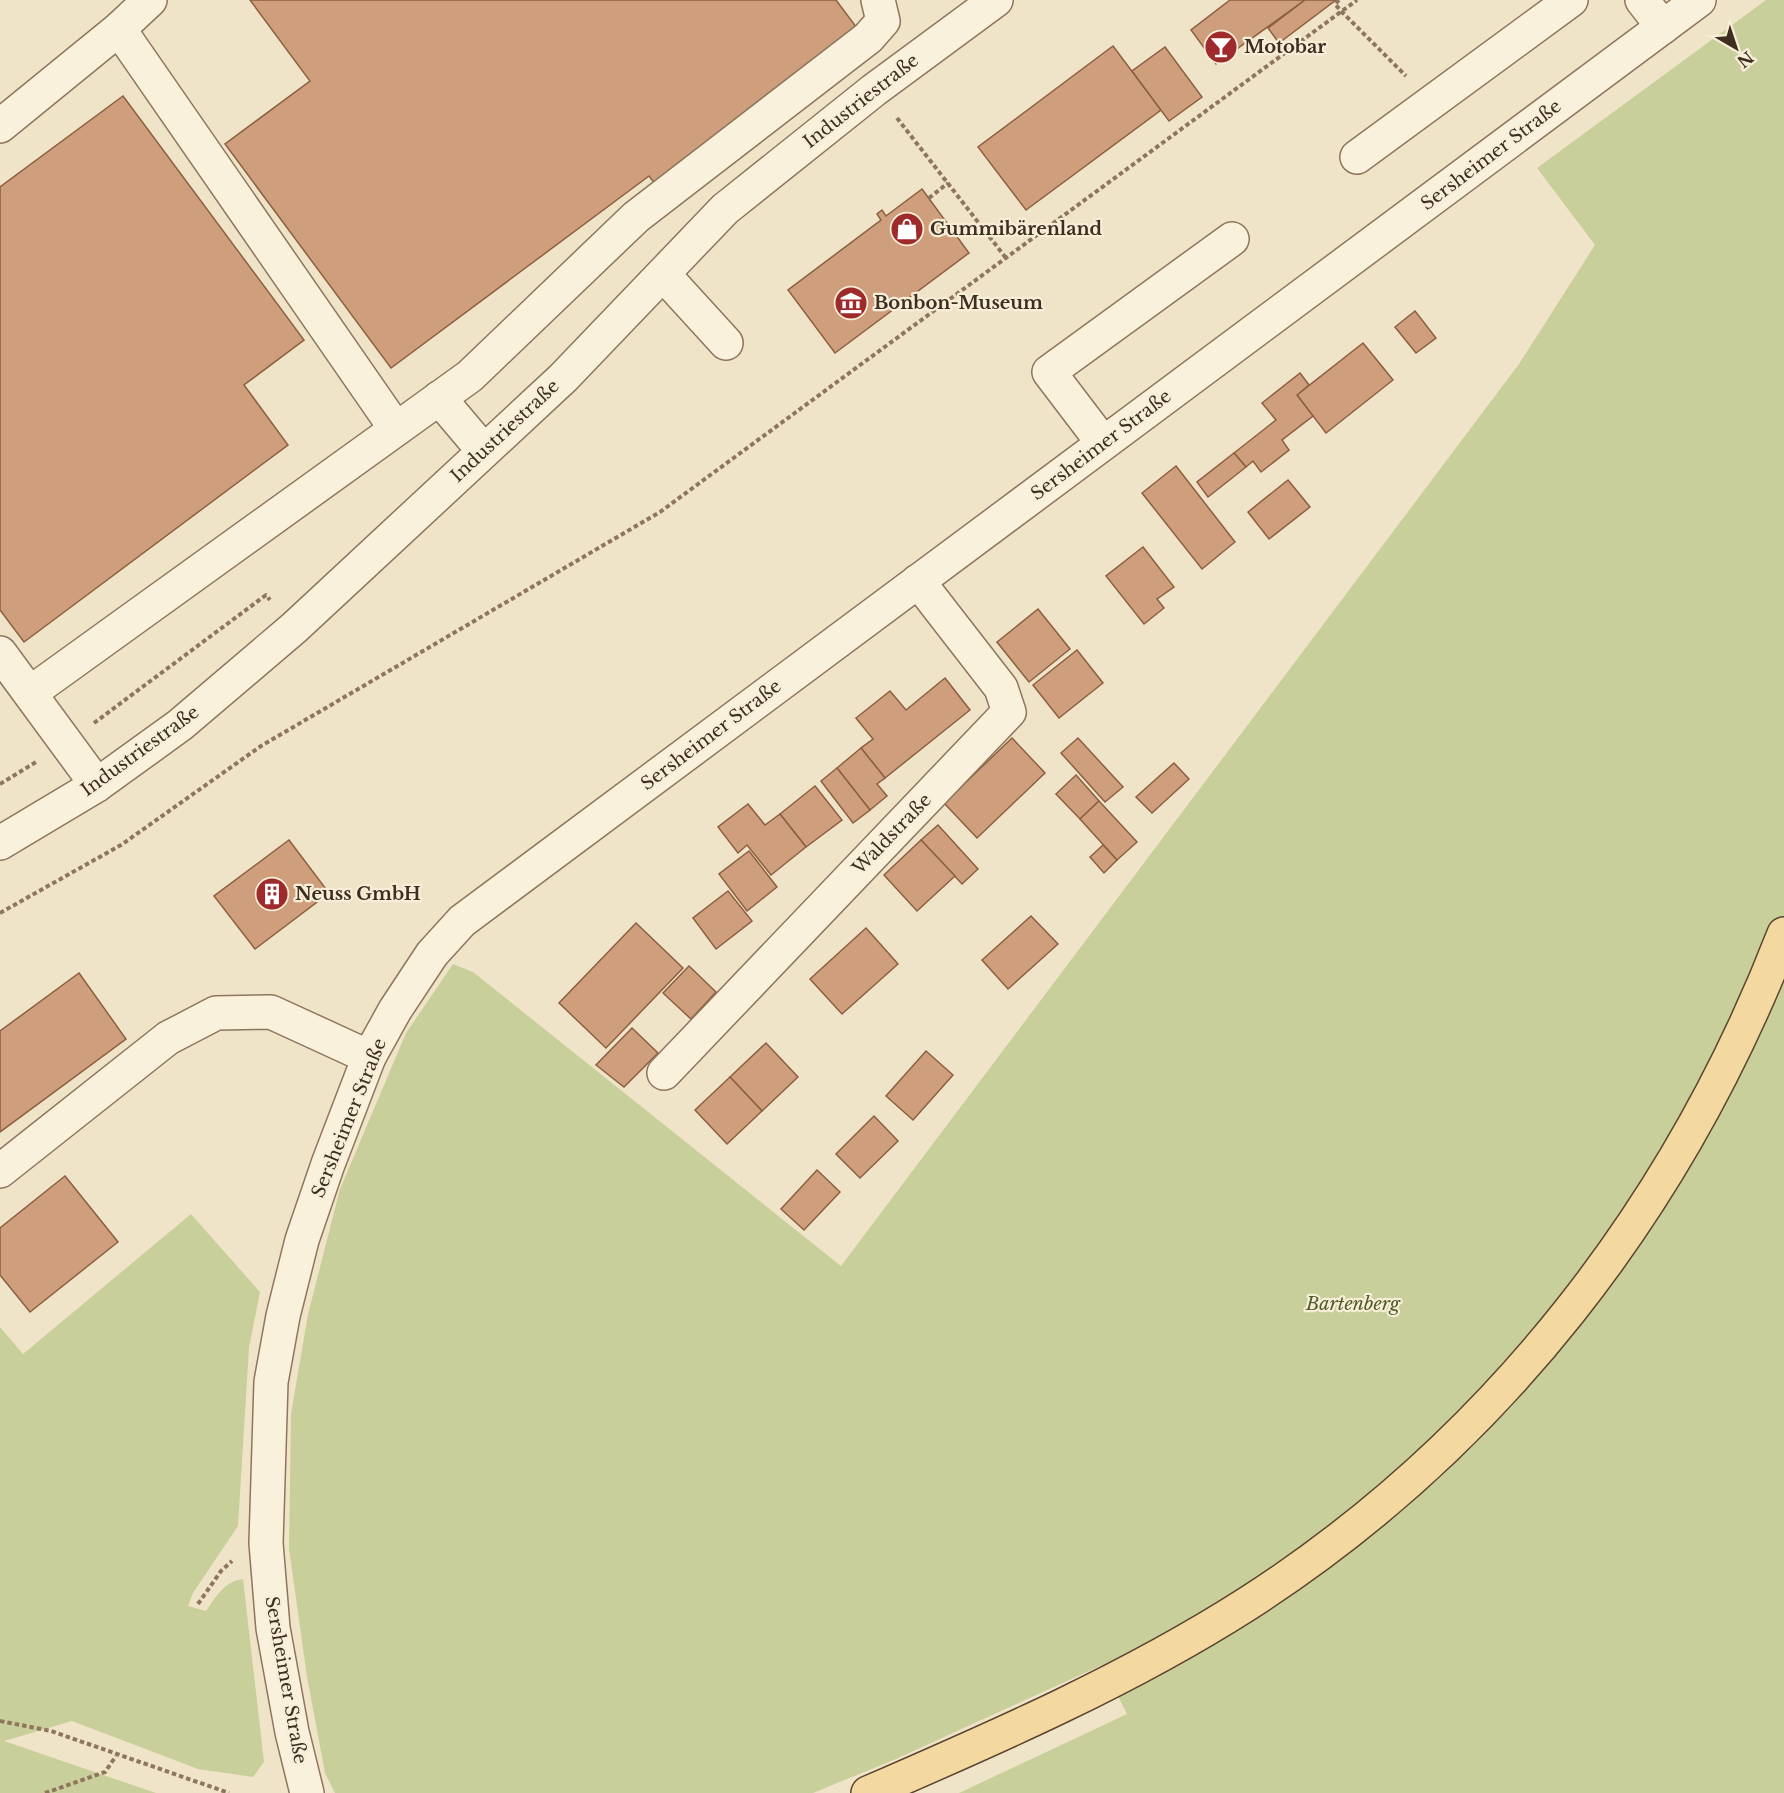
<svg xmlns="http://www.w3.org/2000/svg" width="1784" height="1793" font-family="'Libre Baskerville',serif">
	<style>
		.green { fill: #c9cf9b }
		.building { fill: #cf9f7d; stroke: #8d5f41; stroke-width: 1.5 }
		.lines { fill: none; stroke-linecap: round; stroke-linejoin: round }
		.minor-casing { stroke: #8d765c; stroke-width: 36 }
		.major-casing { stroke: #5b4430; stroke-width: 36 }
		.path { stroke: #8d765c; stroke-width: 4; stroke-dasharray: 4.5 3; stroke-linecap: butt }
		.minor { stroke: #faf1dc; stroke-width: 33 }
		.major { stroke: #f3d9a0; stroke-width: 33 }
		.labels { text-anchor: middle; stroke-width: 4.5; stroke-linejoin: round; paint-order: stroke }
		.poi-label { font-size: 18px; font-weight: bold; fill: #3d2e20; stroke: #f7eed8; text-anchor: start }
		.street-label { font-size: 18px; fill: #3d2e20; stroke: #f7eed8 }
		.park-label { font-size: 18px; font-style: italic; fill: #4d5a26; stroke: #f7eed8 }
	</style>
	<rect width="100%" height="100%" fill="#f0e4c8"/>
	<g class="green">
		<path d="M 1766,0 L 1784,0 L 1784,1793 L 959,1793 L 1127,1714 L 1102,1665 L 896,1759 L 813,1793 L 335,1793 L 325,1773 L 307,1677 L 289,1549 L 291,1414 L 308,1314 L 340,1189 L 406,1033 L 453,964 L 473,972 L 841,1266 L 1519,364 L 1595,245 L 1537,168 Z"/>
		<path d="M 191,1214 L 260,1292 L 249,1348 L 238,1526 L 193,1593 L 188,1606 L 206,1611 C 217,1596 223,1582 243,1579 L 264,1762 L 253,1777 L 198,1769 L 72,1721 L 4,1741 L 156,1793 L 0,1793 L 0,1327 L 23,1354 Z"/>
	</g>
	<g class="building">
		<path d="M 250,0 L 836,0 L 860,32 L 655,184 L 649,176 L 391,368 L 225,144 L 310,81 Z"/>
		<path d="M 1230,0 L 1305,0 L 1216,64 L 1191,30 Z"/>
		<path d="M 1305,0 L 1336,0 L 1279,43 L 1268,28 Z"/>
		<path d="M 1113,46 L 1161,110 L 1026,210 L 978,147 Z"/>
		<path d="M 1165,47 L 1202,97 L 1169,121 L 1132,71 Z"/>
		<path d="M 123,96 L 304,340 L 244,385 L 288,445 L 24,642 L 0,610 L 0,187 Z"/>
		<path d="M 922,189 L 969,253 L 835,353 L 788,290 L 881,220 L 877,214 L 882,210 L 886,216 Z"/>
		<path d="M 1415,311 L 1436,338 L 1416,353 L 1395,327 Z"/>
		<path d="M 1363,343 L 1393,380 L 1326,433 L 1297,395 Z"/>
		<path d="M 1300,373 L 1309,385 L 1297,395 L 1313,416 L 1282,440 L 1289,450 L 1261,472 L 1253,461 L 1246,467 L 1234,453 L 1276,420 L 1262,403 Z"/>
		<path d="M 1234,453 L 1246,467 L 1208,497 L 1197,482 Z"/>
		<path d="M 1176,466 L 1235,542 L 1202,569 L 1142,493 Z"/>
		<path d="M 1288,480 L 1310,507 L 1269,539 L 1248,512 Z"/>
		<path d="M 1143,547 L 1174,587 L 1157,599 L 1164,608 L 1144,624 L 1106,576 Z"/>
		<path d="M 1038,609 L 1070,649 L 1029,682 L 997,642 Z"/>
		<path d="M 1077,650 L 1103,683 L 1059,718 L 1033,685 Z"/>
		<path d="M 945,678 L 970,710 L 885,778 L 861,748 L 873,739 L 856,718 L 890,691 L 906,710 Z"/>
		<path d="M 1012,738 L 1045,773 L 977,838 L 944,803 Z"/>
		<path d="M 1078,738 L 1123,787 L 1105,802 L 1061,753 Z"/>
		<path d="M 861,748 L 885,778 L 877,784 L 887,796 L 870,810 L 837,768 Z"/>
		<path d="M 1174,763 L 1189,779 L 1152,813 L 1136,797 Z"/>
		<path d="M 837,768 L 870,810 L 853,823 L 821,781 Z"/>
		<path d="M 1076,775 L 1099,801 L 1080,819 L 1056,794 Z"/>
		<path d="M 815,786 L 842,820 L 806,847 L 780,814 Z"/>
		<path d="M 1099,801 L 1137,842 L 1117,860 L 1080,819 Z"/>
		<path d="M 748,804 L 765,825 L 780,814 L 806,847 L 771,875 L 747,845 L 738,853 L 718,827 Z"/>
		<path d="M 938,825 L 978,869 L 962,884 L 921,840 Z"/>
		<path d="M 289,840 L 329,893 L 255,949 L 214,896 Z"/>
		<path d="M 921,840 L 955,876 L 917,911 L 884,875 Z"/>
		<path d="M 1103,845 L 1117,860 L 1104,873 L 1090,857 Z"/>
		<path d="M 749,851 L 777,887 L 747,911 L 719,874 Z"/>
		<path d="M 728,891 L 752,921 L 716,949 L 693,918 Z"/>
		<path d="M 1031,916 L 1058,944 L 1008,989 L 982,960 Z"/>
		<path d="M 636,923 L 683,968 L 606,1048 L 559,1003 Z"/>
		<path d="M 866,928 L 898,964 L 842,1014 L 810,979 Z"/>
		<path d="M 689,966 L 716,992 L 691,1019 L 663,993 Z"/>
		<path d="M 79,973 L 126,1039 L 0,1132 L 0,1031 Z"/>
		<path d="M 632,1028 L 658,1053 L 624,1087 L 596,1065 Z"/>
		<path d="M 766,1043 L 798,1077 L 762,1111 L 730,1077 Z"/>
		<path d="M 926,1051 L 953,1075 L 913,1120 L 886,1096 Z"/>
		<path d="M 730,1077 L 762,1111 L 727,1144 L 695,1110 Z"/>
		<path d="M 874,1116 L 898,1141 L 860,1178 L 836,1154 Z"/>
		<path d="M 817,1170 L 840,1192 L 804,1230 L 781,1209 Z"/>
		<path d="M 65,1176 L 118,1242 L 30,1312 L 0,1275 L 0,1228 Z"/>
	</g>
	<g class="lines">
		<defs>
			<g id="minor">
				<path d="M 1642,0 L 1663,27"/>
				<path d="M 119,29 L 396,429"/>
				<path d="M 0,126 L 119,29 L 150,0"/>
				<path d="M 1357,157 L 1571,0"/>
				<path d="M 663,274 L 726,343"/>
				<path d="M 439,398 L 483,450"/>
				<path d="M 1103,443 L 1049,372 L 1232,239"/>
				<path d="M 0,653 L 97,785"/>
				<path d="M 30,693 L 470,376 L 636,217 L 868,38 L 883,21 L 878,0"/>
				<path d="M 0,843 L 97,785 L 180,725 L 294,628 L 563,378 L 725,209 L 874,90 L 996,0"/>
				<path d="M 664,1073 L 1009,712 L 1001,688 L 918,581"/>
				<path d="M 0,1171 L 168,1038 L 216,1013 L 271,1012 L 369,1057"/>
				<path d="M 307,1793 L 292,1732 L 273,1628 L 266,1543 L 271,1382 L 283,1316 L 302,1240 L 328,1164 L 369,1057 L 395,1010 L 432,954 L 462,921 L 1699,0"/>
			</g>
			<path id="major" d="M 868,1793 C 997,1737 1128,1680 1247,1604 C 1496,1444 1678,1208 1784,934"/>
		</defs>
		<use href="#minor" class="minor-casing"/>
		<use href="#major" class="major-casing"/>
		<g class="path">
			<path d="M 1339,0 L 1335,4 L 1341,11 L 1406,76"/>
			<path d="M 897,118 L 1006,258"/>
			<path d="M 929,198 L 948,183"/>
			<path d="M 94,723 L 266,595 L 270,600"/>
			<path d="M 0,784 L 36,762"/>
			<path d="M 0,913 L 121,845 L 261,746 L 660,512 L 1357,0"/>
			<path d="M 198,1604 L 221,1571 L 232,1561"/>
			<path d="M 0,1721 L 51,1731 L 229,1793"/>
			<path d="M 45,1793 L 105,1772 L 116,1756"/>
		</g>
		<use href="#minor" class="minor"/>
		<use href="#major" class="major"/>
	</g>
	<defs>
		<symbol id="bar-disc" viewBox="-11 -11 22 22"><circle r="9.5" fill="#9e2a2b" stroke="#f7eed8"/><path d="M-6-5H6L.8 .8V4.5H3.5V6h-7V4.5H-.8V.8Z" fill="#fff"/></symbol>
		<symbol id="shop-disc" viewBox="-11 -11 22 22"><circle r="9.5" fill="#9e2a2b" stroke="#f7eed8"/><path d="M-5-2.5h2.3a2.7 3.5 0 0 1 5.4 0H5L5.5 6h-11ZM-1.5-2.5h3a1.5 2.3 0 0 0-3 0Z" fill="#fff"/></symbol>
		<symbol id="museum-disc" viewBox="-11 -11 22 22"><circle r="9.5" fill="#9e2a2b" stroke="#f7eed8"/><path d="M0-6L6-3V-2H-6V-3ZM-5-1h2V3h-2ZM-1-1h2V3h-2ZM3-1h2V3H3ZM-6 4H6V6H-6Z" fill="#fff"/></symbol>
		<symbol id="building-disc" viewBox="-11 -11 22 22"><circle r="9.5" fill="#9e2a2b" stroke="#f7eed8"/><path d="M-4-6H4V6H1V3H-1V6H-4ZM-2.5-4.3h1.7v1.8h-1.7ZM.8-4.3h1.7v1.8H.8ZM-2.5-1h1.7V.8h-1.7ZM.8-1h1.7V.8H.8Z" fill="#fff"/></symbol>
	</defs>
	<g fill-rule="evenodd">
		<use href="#bar-disc" x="1202" y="28" width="38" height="38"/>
		<use href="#shop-disc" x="888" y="210" width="38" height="38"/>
		<use href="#museum-disc" x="832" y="284" width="38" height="38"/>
		<use href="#building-disc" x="253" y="875" width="38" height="38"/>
	</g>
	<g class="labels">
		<g class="poi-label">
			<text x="1244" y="53">Motobar</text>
			<text x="930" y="235">Gummibärenland</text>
			<text x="874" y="309">Bonbon-Museum</text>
			<text x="295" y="900">Neuss GmbH</text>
		</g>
		<g class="street-label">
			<text transform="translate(861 101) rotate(-38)" y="6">Industriestraße</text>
			<text transform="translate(1491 155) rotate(-37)" y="6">Sersheimer Straße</text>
			<text transform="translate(505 431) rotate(-43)" y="6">Industriestraße</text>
			<text transform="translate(1101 445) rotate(-37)" y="6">Sersheimer Straße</text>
			<text transform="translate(711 735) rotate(-37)" y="6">Sersheimer Straße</text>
			<text transform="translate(140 751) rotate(-36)" y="6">Industriestraße</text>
			<text transform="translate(892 834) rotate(-46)" y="6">Waldstraße</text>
			<text transform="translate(349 1118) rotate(-68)" y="6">Sersheimer Straße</text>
			<text transform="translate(286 1680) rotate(80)" y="6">Sersheimer Straße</text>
		</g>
		<g class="park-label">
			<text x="1353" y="1310">Bartenberg</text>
		</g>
	</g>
	<g transform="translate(1736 48) rotate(141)" stroke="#f7eed8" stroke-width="4.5" paint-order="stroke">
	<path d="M0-4.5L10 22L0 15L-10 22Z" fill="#3d2e20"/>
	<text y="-9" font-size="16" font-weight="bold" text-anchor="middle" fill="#3d2e20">N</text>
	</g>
</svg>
